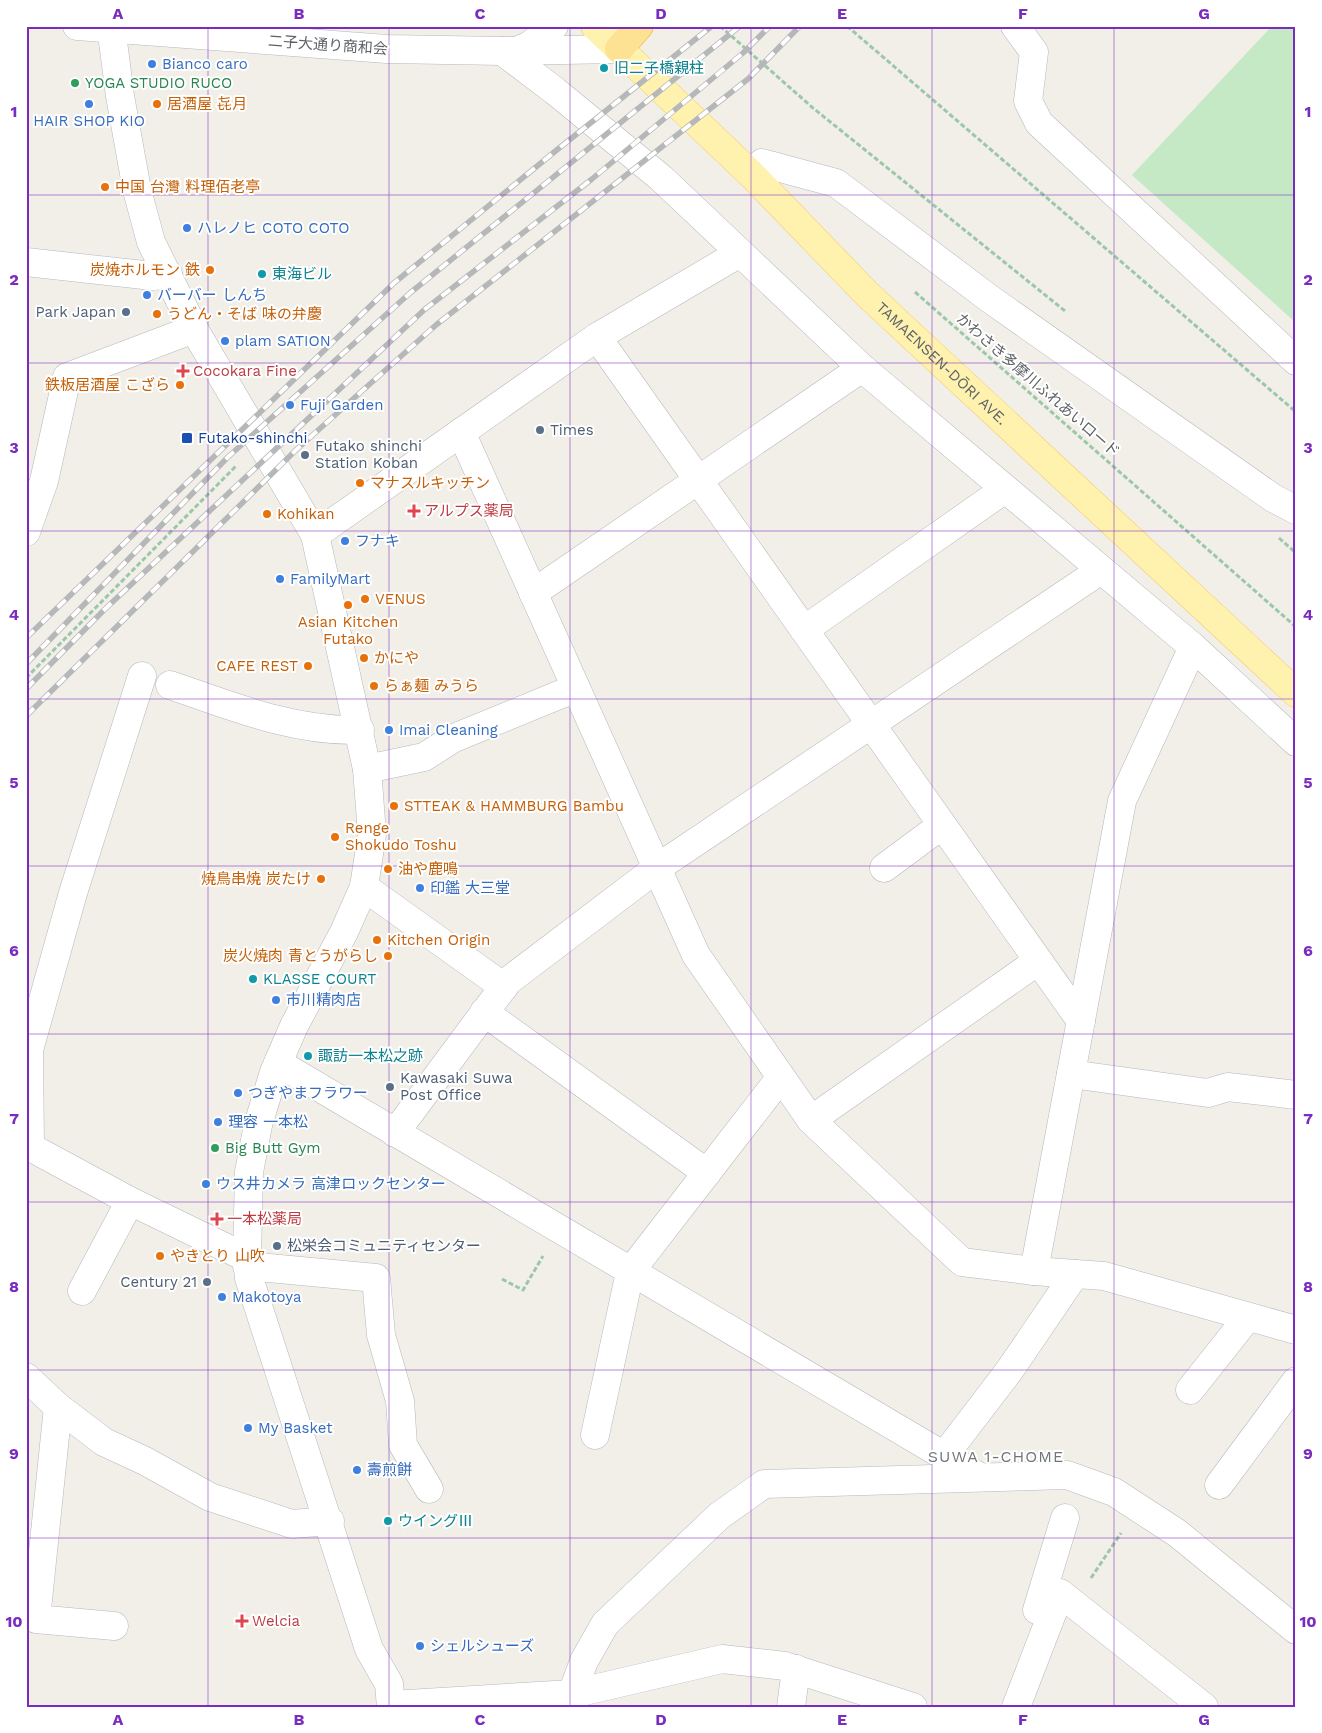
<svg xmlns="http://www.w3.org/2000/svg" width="1322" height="1733" font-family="'Work Sans','Noto Sans JP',sans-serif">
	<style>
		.green { fill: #c5e8c5 }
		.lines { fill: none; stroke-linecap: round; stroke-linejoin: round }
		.minor-casing { stroke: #b5b8bc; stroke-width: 29 }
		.major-casing { stroke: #f2c960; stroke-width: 29 }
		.highway-casing { stroke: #f9ab00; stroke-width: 29 }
		.path { stroke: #9cc7a9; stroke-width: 3; stroke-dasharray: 5 2.5; stroke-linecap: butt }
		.minor { stroke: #fff; stroke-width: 28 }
		.major { stroke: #fff2af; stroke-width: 28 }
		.highway { stroke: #fde293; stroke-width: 28 }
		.rail-casing { stroke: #b6b7b8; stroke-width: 5.5 }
		.rail { stroke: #fff; stroke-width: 4; stroke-dasharray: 11; stroke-linecap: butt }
		.grid { fill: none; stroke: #7b2cbf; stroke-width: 1; stroke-opacity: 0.55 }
		.shop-dot { fill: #3f7fe0; stroke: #fff; stroke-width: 2 }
		.culture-dot { fill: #0f9aa8; stroke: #fff; stroke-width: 2 }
		.leisure-dot { fill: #2e9e5b; stroke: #fff; stroke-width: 2 }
		.food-dot { fill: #e8710a; stroke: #fff; stroke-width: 2 }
		.service-dot { fill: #5c6f8a; stroke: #fff; stroke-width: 2 }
		.health-dot { fill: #e0444e; stroke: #fff; stroke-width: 2 }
		.transit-dot { fill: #1a4fb4; stroke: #fff; stroke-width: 2 }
		.labels { text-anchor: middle; stroke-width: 4; stroke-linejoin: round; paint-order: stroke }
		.street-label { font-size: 15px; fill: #5f6368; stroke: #fff }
		.shop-label { font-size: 15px; fill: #366cbe; stroke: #fff; text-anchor: start }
		.culture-label { font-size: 15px; fill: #0d838f; stroke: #fff; text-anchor: start }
		.leisure-label { font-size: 15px; fill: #27864d; stroke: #fff; text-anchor: start }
		.food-label { font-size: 15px; fill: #c56008; stroke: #fff; text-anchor: start }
		.service-label { font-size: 15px; fill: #4e5e75; stroke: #fff; text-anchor: start }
		.health-label { font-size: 15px; fill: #be3a42; stroke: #fff; text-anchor: start }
		.transit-label { font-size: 15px; fill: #164399; stroke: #fff; text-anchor: start }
		.neighbourhood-label { font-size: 16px; letter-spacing: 1px; fill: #70757a; stroke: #fff }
		.neatline { fill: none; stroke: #7b2cbf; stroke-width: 2 }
		.grid-label { font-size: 16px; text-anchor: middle; font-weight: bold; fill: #7b2cbf }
	</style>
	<rect width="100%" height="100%" fill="#f1efe8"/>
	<path class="green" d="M 1272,26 L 1296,26 L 1296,323 L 1132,175 Z"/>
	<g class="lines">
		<defs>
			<g id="minor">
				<path d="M 77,26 L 387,49 L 502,51 L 619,49"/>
				<path d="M 111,26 L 120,96 L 137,190 L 151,242 L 194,329 L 315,535 L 367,769 L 372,834 L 364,887 L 344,932 L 294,1026 L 274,1072 L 258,1125 L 249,1172 L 247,1258 L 249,1278 L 369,1649 L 389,1684 L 391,1707"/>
				<path d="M 1015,26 L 1034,52 L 1028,101 L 1039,123 L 1296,361"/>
				<path d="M 519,50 L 530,45 L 554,26"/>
				<path d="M 502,51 L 555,91 L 661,178 L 862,368 L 1193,647 L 1296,742"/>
				<path d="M 752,175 L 762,163 L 836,183 L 990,299 L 1273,498 L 1296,510"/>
				<path d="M 26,262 L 153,276 L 168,274"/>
				<path d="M 597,337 L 1081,1021"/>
				<path d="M 461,432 L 696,955 L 811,1120 L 962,1262 L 1034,1271 L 1104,1276 L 1296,1330"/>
				<path d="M 26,532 L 44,481 L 67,377 L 194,329"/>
				<path d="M 315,535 L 597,337 L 740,253"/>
				<path d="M 533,593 L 862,368"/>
				<path d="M 804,630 L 1005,489"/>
				<path d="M 142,676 L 73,893 L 29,1050 L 30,1147 L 130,1201 L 247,1258"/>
				<path d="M 170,685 C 231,706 294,732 360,730"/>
				<path d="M 367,769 L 424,757 L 454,738 L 576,688"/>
				<path d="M 884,868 L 942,825"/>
				<path d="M 364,887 L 504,987"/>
				<path d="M 484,1012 L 707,1173"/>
				<path d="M 278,1063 L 980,1477"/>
				<path d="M 1071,1074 L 1208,1093 L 1228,1087 L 1296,1095"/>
				<path d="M 811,1120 L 1038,961"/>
				<path d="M 395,1133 L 508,981 L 657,868 L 1101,570"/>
				<path d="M 247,1266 L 376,1278 L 381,1335 L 400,1401 L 403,1445 L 429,1489"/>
				<path d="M 1034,1271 L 1122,801 L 1193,647"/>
				<path d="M 82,1291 L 130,1201"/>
				<path d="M 26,1377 L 58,1407 L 104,1442 L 145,1461 L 210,1497 L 292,1524 L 330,1521"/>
				<path d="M 1190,1390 L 1247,1318"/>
				<path d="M 58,1407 L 36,1619 L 114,1626"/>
				<path d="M 595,1435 L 630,1272 L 781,1077"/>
				<path d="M 944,1456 L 1009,1371 L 1075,1274"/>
				<path d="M 1219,1485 L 1296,1381"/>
				<path d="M 1042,1612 L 1037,1610 L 1065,1518"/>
				<path d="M 391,1705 L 572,1694 L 722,1659 L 785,1666 L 913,1707"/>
				<path d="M 571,1707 L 572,1694 L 584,1661 L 605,1624 L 719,1516 L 764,1484 L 1067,1475 L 1114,1492 L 1177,1533 L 1296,1630"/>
				<path d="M 791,1707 L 796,1669"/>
				<path d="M 1016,1707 L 1060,1593 L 1204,1707"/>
			</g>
			<g id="major">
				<path id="s1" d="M 595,26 L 752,175 L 868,295 L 1296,693"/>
			</g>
			<path id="highway" d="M 619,49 L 639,26"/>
		</defs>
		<use href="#minor" class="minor-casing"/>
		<use href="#major" class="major-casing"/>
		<use href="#highway" class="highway-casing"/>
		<g class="path">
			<path d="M 720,26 L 813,108 L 1065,311"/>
			<path d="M 847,26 L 1296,412"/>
			<path d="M 915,292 L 1296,627"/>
			<path d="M 1279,538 L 1296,553"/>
			<path d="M 26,678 L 237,465"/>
			<path d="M 502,1279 L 523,1290 L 543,1256"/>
			<path d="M 1091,1578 L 1121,1533"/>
		</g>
		<use href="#minor" class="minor"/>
		<use href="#major" class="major"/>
		<use href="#highway" class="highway"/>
		<defs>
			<g id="rail">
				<path d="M 26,638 L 394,283 L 558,149 L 712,26"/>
				<path d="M 26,664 L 228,457 L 410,293 L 740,26"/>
				<path d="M 26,689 L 104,610 L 424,310 L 592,179 L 743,53 L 770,26"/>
				<path d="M 26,716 L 297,449 L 436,325 L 748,79 L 800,26"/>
			</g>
		</defs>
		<use href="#rail" class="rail-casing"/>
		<use href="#rail" class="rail"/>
	</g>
	<path class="grid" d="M 208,26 L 208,1707M 389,26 L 389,1707M 570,26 L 570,1707M 751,26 L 751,1707M 932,26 L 932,1707M 1114,26 L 1114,1707M 26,195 L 1296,195M 26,363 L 1296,363M 26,531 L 1296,531M 26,699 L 1296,699M 26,866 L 1296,866M 26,1034 L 1296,1034M 26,1202 L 1296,1202M 26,1370 L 1296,1370M 26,1538 L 1296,1538"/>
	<g class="shop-dot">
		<circle cx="152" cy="64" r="5"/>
		<circle cx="89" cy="104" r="5"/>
		<circle cx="187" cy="228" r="5"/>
		<circle cx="147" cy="295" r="5"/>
		<circle cx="225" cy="341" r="5"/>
		<circle cx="290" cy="405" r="5"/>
		<circle cx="345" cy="541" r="5"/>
		<circle cx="280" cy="579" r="5"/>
		<circle cx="389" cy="730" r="5"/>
		<circle cx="420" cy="888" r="5"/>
		<circle cx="276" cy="1000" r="5"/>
		<circle cx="238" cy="1093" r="5"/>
		<circle cx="218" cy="1122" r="5"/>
		<circle cx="206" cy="1184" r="5"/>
		<circle cx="222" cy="1297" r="5"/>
		<circle cx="248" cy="1428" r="5"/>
		<circle cx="357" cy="1470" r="5"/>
		<circle cx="420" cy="1646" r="5"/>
	</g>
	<g class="culture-dot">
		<circle cx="604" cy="68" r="5"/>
		<circle cx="262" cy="274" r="5"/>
		<circle cx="253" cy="979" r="5"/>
		<circle cx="308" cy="1056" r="5"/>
		<circle cx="388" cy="1521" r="5"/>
	</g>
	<g class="leisure-dot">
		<circle cx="75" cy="83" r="5"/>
		<circle cx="215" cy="1148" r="5"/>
	</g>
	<g class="food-dot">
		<circle cx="157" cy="104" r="5"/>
		<circle cx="105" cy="187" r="5"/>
		<circle cx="210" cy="270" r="5"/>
		<circle cx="157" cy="314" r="5"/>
		<circle cx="180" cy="385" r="5"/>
		<circle cx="360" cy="483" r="5"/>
		<circle cx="267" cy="514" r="5"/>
		<circle cx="365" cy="599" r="5"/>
		<circle cx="348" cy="605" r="5"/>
		<circle cx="364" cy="658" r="5"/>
		<circle cx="308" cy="666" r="5"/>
		<circle cx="374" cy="686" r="5"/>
		<circle cx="394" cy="806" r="5"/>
		<circle cx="335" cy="837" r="5"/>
		<circle cx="388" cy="869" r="5"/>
		<circle cx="321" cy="879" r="5"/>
		<circle cx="377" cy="940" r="5"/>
		<circle cx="388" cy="956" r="5"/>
		<circle cx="160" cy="1256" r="5"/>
	</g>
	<g class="service-dot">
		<circle cx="126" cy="312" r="5"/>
		<circle cx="540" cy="430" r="5"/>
		<circle cx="305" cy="455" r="5"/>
		<circle cx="390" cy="1087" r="5"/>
		<circle cx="277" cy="1246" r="5"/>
		<circle cx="207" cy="1282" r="5"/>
	</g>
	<g class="health-dot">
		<path d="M180.5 363.5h5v5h5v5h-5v5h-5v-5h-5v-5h5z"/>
		<path d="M411.5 503.5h5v5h5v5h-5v5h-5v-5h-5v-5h5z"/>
		<path d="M214.5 1211.5h5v5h5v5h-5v5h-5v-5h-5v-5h5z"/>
		<path d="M239.5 1613.5h5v5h5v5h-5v5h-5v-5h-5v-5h5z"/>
	</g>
	<rect class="transit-dot" x="181" y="432" width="12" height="12" rx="2.5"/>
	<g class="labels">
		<g class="street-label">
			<text transform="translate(328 45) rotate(4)" y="5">二子大通り商和会</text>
			<text dy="5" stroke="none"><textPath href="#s1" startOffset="484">TAMAENSEN-DŌRI AVE.</textPath></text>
			<text transform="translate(1038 385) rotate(41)" y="5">かわさき多摩川ふれあいロード</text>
		</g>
		<g class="shop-label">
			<text x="162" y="69">Bianco caro</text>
			<text x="89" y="126" text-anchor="middle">HAIR SHOP KIO</text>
			<text x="197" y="233">ハレノヒ COTO COTO</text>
			<text x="157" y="300">バーバー しんち</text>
			<text x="235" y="346">plam SATION</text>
			<text x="300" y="410">Fuji Garden</text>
			<text x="355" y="546">フナキ</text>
			<text x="290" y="584">FamilyMart</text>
			<text x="399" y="735">Imai Cleaning</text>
			<text x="430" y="893">印鑑 大三堂</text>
			<text x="286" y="1005">市川精肉店</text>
			<text x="248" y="1098">つぎやまフラワー</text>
			<text x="228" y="1127">理容 一本松</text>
			<text x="216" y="1189">ウス井カメラ 高津ロックセンター</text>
			<text x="232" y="1302">Makotoya</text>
			<text x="258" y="1433">My Basket</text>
			<text x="367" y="1475">壽煎餅</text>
			<text x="430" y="1651">シェルシューズ</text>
		</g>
		<g class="culture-label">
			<text x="614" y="73">旧二子橋親柱</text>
			<text x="272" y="279">東海ビル</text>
			<text x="263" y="984">KLASSE COURT</text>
			<text x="318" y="1061">諏訪一本松之跡</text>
			<text x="398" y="1526">ウイングⅢ</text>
		</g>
		<g class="leisure-label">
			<text x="85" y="88">YOGA STUDIO RUCO</text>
			<text x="225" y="1153">Big Butt Gym</text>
		</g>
		<g class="food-label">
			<text x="167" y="109">居酒屋 㐂月</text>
			<text x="115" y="192">中国 台灣 料理佰老亭</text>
			<text x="200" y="275" text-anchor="end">炭焼ホルモン 鉄</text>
			<text x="167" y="319">うどん・そば 味の弁慶</text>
			<text x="170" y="390" text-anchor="end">鉄板居酒屋 こざら</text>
			<text x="370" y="488">マナスルキッチン</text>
			<text x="277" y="519">Kohikan</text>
			<text x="375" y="604">VENUS</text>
			<text x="348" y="627" text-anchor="middle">Asian Kitchen<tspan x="348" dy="17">Futako</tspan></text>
			<text x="374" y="663">かにや</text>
			<text x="298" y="671" text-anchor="end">CAFE REST</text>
			<text x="384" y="691">らぁ麺 みうら</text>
			<text x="404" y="811">STTEAK &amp; HAMMBURG Bambu</text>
			<text x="345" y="833">Renge<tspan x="345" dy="17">Shokudo Toshu</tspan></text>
			<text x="398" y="874">油や鹿鳴</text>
			<text x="311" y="884" text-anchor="end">焼鳥串焼 炭たけ</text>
			<text x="387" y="945">Kitchen Origin</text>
			<text x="378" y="961" text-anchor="end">炭火焼肉 青とうがらし</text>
			<text x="170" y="1261">やきとり 山吹</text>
		</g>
		<g class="service-label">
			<text x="116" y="317" text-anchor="end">Park Japan</text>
			<text x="550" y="435">Times</text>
			<text x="315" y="451">Futako shinchi<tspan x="315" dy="17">Station Koban</tspan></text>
			<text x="400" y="1083">Kawasaki Suwa<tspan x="400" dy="17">Post Office</tspan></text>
			<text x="287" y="1251">松栄会コミュニティセンター</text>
			<text x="197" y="1287" text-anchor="end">Century 21</text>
		</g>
		<g class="health-label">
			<text x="193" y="376">Cocokara Fine</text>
			<text x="424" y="516">アルプス薬局</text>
			<text x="227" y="1224">一本松薬局</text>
			<text x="252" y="1626">Welcia</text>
		</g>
		<g class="transit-label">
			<text x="198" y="443">Futako-shinchi</text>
		</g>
		<g class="neighbourhood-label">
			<text x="996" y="1462">SUWA 1-CHOME</text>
		</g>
	</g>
	<rect width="1322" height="1733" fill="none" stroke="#ffffff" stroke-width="55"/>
	<rect x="28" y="28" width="1266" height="1678" class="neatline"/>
	<g class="grid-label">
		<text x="118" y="19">A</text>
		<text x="299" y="19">B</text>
		<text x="480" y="19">C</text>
		<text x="661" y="19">D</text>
		<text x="842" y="19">E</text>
		<text x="1023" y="19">F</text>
		<text x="1204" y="19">G</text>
		<text x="14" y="117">1</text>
		<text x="1308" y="117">1</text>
		<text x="14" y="285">2</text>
		<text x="1308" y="285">2</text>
		<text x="14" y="453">3</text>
		<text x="1308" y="453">3</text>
		<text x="14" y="620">4</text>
		<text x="1308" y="620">4</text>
		<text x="14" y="788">5</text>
		<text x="1308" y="788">5</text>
		<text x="14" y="956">6</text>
		<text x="1308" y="956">6</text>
		<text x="14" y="1124">7</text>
		<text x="1308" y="1124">7</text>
		<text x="14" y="1292">8</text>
		<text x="1308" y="1292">8</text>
		<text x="14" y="1459">9</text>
		<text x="1308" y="1459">9</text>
		<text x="14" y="1627">10</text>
		<text x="1308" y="1627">10</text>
		<text x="118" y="1725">A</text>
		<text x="299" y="1725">B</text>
		<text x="480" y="1725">C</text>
		<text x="661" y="1725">D</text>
		<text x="842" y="1725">E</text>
		<text x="1023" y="1725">F</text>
		<text x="1204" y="1725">G</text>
	</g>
</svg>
